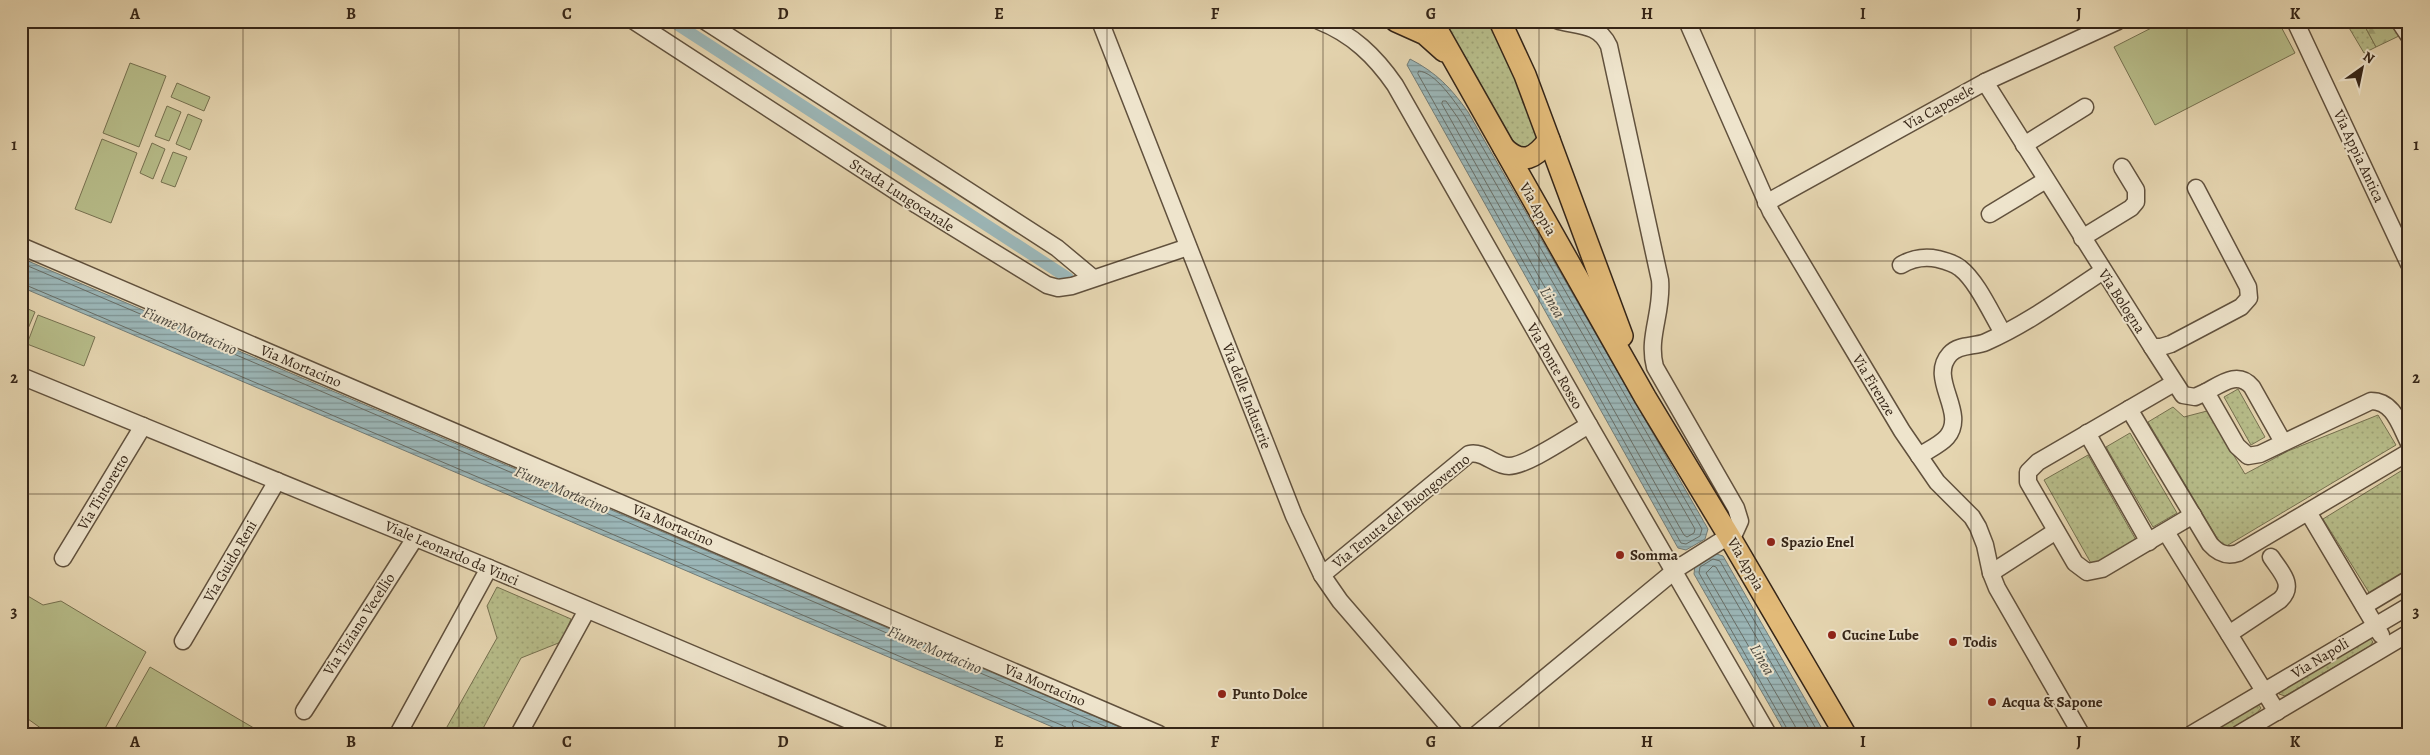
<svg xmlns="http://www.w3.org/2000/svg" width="2430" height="755" font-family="Alegreya,serif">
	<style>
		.grass { fill: url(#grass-dots); stroke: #767150 }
		.forest { fill: url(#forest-firs); stroke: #767150 }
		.park { fill: #b7bd8a; stroke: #767150 }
		.water { fill: url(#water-rules); stroke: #727c77 }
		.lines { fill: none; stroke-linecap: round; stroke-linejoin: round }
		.shore { stroke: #686e67; stroke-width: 1 }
		.canal { stroke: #9bb6b7; stroke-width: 12 }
		.minor-casing { stroke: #61513d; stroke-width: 19 }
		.major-casing { stroke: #352517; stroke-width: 24 }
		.minor { stroke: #eee4cc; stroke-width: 16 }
		.major { stroke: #e2ba78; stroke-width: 21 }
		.grid { fill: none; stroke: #352517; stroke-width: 1; stroke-opacity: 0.55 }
		.poi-dot { fill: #8f2418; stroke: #eee4cc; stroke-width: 2 }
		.labels { text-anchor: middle; stroke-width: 4; stroke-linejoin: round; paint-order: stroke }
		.street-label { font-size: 15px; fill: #352517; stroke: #eee4cc }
		.poi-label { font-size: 15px; font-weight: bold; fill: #352517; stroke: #eee4cc; text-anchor: start }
		.water-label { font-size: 16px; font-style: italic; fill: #4e493f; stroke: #eee4cc }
		.neatline { fill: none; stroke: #352517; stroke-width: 2 }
		.grid-label { font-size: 16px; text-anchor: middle; font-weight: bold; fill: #352517 }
	</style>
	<defs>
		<pattern id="grass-dots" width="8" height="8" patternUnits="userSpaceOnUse" patternTransform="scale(1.25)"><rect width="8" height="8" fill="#b7bd8a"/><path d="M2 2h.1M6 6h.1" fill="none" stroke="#9ea276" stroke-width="1.8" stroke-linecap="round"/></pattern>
		<pattern id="forest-firs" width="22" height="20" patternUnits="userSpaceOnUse" patternTransform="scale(1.25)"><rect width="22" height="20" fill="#b7bd8a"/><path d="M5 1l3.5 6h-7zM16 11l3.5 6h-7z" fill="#9ea276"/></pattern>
		<pattern id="water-rules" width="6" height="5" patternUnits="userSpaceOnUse" patternTransform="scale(1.25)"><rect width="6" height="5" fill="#9bb6b7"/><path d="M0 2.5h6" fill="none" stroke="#7f9494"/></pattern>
	</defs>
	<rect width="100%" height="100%" fill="#e5d5b0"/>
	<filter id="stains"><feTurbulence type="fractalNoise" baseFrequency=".004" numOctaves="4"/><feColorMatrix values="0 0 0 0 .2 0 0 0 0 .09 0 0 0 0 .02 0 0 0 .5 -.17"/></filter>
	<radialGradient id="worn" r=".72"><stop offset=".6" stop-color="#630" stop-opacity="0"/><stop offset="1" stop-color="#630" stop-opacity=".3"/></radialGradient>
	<g class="grass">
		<path d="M 1438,21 L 1492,21 L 1540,139 L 1533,149 L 1511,149 Z"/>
		<path d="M 2345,21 L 2362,21 L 2376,47 L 2364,53 Z"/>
		<path d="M 2238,389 L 2265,437 L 2251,445 L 2224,397 Z"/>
		<path d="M 2173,407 L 2184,417 L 2207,411 L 2245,474 L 2288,451 L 2378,415 L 2396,445 L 2223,548 L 2148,422 Z"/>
		<path d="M 2130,433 L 2177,513 L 2153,527 L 2106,447 Z"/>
		<path d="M 2088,455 L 2136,540 L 2092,565 L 2044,480 Z"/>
		<path d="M 2409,466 L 2409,570 L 2370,594 L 2323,519 Z"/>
		<path d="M 497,587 L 571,619 L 561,642 L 521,658 L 480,734 L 443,734 L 497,638 L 487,606 Z"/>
		<path d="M 2370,638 L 2373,642 L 2370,646 L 2285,696 L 2279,694 L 2279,691 Z"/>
		<path d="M 2258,704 L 2261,708 L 2257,713 L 2222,734 L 2205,734 Z"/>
	</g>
	<path class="forest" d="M 2362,21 L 2392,21 L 2401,35 L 2376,47 Z"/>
	<g class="park">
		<path d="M 2165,21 L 2278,21 L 2295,53 L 2155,125 L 2114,47 Z"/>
		<path d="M 130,63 L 166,76 L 139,147 L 103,133 Z"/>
		<path d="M 177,83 L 210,97 L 204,111 L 171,97 Z"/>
		<path d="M 167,106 L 181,112 L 169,141 L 155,136 Z"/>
		<path d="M 188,114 L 202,120 L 190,150 L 176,144 Z"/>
		<path d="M 102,139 L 137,153 L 111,223 L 75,209 Z"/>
		<path d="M 152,143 L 165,149 L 153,179 L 140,173 Z"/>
		<path d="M 173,152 L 187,157 L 175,187 L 161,182 Z"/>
		<path d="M 21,306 L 35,312 L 22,343 L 21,343 Z"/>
		<path d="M 38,315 L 95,337 L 84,366 L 27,344 Z"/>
		<path d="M 21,592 L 43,605 L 61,601 L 146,652 L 102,734 L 49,734 L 21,714 Z"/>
		<path d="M 150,667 L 264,734 L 112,734 Z"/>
	</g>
	<g class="water">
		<path d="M 1410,59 C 1437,73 1451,88 1468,112 L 1708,529 L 1705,539 L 1686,550 L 1678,548 L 1407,65 Z"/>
		<path d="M 21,258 L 1136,734 L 1069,734 L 21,287 Z"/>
		<path d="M 1713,553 L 1723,556 L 1825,734 L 1786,734 L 1694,574 L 1695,564 Z"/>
	</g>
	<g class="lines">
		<g class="shore">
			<path d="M 1419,71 C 1435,72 1455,102 1464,115 L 1702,529 L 1700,536 L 1686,544 L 1681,543 L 1418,74 Z"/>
			<path d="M 1443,101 L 1446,101 L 1458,118 L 1695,529 L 1694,533 L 1687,537 L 1684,535 L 1442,104 Z"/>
			<path d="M 21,263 L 1123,734"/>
			<path d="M 21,283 L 1066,727 L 1069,734"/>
			<path d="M 1076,734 L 1072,723 L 1074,720 L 1107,734"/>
			<path d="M 1790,734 L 1699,573 L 1700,567 L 1713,559 L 1720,561 L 1819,734"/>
			<path d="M 1797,734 L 1795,726 L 1706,573 L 1713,566 L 1716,567 L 1812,734"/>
		</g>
		<path class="canal" d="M 672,21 L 1068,278"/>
		<defs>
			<g id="minor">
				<path d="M 634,21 L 917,205 L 1047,285 L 1058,288 L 1072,286 L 1188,247"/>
				<path d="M 705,21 L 1057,248 L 1093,278"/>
				<path d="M 1100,21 L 1294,516 L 1322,575 L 1340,601 L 1455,734"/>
				<path d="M 1319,21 C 1352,34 1375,56 1395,85 L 1589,425 L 1768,734"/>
				<path d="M 1687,21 L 1771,212 L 1902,431 L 1937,482 L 1972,517 L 1978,527 L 1985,545 L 1991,573 L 1997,588 L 2081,734"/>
				<path d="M 2295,21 L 2409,264"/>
				<path d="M 2399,21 L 2409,36"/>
				<path d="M 1985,82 L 2152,347 L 2161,347 L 2171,344 L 2241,307 L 2249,298 L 2248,287 L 2196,188"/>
				<path d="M 2024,145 L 2085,107"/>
				<path d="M 1766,203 L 1985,82 L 2118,21"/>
				<path d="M 1990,214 L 2046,180"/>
				<path d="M 2082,238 L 2131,208 L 2136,202 L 2136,190 L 2122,167"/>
				<path d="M 21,246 L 1159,734"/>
				<path d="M 1901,265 C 1913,258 1924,256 1938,259 C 1946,261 1954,263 1960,268 C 1977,281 1992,315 2003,333"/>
				<path d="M 2152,347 L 2183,395 L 2195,397 L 2206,392"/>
				<path d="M 21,376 L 489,568 L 881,734"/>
				<path d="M 2174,383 L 2038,462 L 2028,472 L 2028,482 L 2075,563 L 2087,572 L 2102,569 L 2193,515"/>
				<path d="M 2129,409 L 2210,544 C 2218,553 2226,557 2238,553 L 2409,452"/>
				<path d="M 2087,433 L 2149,542"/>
				<path d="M 2283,442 L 2252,387 C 2238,370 2221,384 2206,392 L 2237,446 L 2248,456 L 2260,454 L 2371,401 C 2394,401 2400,426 2409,443"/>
				<path d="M 1919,456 C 1928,450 1940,445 1947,437 C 1968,412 1927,379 1950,354 C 1959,344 1975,347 1986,342 C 2027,324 2065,296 2103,271"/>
				<path d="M 2308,512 L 2381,635"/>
				<path d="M 2166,532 L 2277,712"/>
				<path d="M 63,558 L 143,426"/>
				<path d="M 1991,573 L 2056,531"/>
				<path d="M 1322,575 L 1469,454 C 1485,451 1494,466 1509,466 C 1527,466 1571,435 1589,425"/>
				<path d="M 2364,606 L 2409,579"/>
				<path d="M 2229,634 L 2280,600 C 2296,585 2280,571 2271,557"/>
				<path d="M 183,641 L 277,481"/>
				<path d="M 304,711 L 415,538"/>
				<path d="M 398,734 L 489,568"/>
				<path d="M 519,734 L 587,610"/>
				<path d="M 1477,734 L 1678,568 L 1735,532 L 1740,521 L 1736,508 L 1655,367 C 1647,337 1663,312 1660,280 L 1609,46 C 1599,24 1579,26 1559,21"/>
				<path d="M 2192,734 L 2409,606"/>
				<path d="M 2239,734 L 2409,633"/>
			</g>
			<g id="major">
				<path d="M 1396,21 L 1425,34 L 1444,51"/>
				<path d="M 1432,21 L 1645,397 L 1729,536 L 1845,734"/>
				<path d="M 1500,21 L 1525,75 L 1622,336"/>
				<path d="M 1504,148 C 1523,166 1535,158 1549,140"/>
			</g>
		</defs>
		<use href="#minor" class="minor-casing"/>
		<use href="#major" class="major-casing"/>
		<use href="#minor" class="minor"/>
		<use href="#major" class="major"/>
	</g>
	<path class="grid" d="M 243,21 L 243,734M 459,21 L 459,734M 675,21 L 675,734M 891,21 L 891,734M 1107,21 L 1107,734M 1323,21 L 1323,734M 1539,21 L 1539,734M 1755,21 L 1755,734M 1971,21 L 1971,734M 2187,21 L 2187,734M 21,261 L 2409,261M 21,494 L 2409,494"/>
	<g class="poi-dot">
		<circle cx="1771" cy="542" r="5"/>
		<circle cx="1620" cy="555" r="5"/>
		<circle cx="1832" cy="635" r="5"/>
		<circle cx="1953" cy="642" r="5"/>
		<circle cx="1222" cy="694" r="5"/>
		<circle cx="1992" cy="702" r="5"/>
	</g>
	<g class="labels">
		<g class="street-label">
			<text transform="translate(1939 107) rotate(-29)" y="5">Via Caposele</text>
			<text transform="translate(2359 156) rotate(65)" y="5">Via Appia Antica</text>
			<text transform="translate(902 195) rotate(33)" y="5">Strada Lungocanale</text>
			<text transform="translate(1538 209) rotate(60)" y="5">Via Appia</text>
			<text transform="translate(2122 301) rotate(57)" y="5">Via Bologna</text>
			<text transform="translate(301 366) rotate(23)" y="5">Via Mortacino</text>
			<text transform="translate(1555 366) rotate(60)" y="5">Via Ponte Rosso</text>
			<text transform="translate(1874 385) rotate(59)" y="5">Via Firenze</text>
			<text transform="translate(1247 396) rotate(69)" y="5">Via delle Industrie</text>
			<text transform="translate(103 492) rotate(-59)" y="5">Via Tintoretto</text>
			<text transform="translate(1401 511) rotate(-39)" y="5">Via Tenuta del Buongoverno</text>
			<text transform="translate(673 525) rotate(23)" y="5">Via Mortacino</text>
			<text transform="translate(452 553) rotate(23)" y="5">Viale Leonardo da Vinci</text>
			<text transform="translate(230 561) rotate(-60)" y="5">Via Guido Reni</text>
			<text transform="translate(1746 564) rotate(60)" y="5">Via Appia</text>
			<text transform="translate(359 624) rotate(-57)" y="5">Via Tiziano Vecellio</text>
			<text transform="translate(2320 658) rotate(-31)" y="5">Via Napoli</text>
			<text transform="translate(1045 685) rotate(23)" y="5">Via Mortacino</text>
		</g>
		<g class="poi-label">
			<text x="1781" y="547">Spazio Enel</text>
			<text x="1630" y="560">Somma</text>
			<text x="1842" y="640">Cucine Lube</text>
			<text x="1963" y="647">Todis</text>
			<text x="1232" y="699">Punto Dolce</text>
			<text x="2002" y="707">Acqua &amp; Sapone</text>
		</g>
		<g class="water-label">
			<text transform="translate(1553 302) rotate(60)" y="6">Linea</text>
			<text transform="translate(190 330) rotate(23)" y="6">Fiume Mortacino</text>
			<text transform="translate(562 489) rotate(23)" y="6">Fiume Mortacino</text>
			<text transform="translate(935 649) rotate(23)" y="6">Fiume Mortacino</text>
			<text transform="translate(1763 659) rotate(60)" y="6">Linea</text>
		</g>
	</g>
	<rect width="2430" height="755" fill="none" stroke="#e5d5b0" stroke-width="55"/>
	<g transform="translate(2362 68) rotate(33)" stroke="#eee4cc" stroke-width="4" paint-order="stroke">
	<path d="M0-4L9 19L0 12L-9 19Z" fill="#352517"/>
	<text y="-8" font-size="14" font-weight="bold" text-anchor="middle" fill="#352517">N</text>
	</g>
	<rect x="28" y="28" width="2374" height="700" class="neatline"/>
	<g class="grid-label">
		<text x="135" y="19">A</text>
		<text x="351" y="19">B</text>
		<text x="567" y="19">C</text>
		<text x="783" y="19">D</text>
		<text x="999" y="19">E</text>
		<text x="1215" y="19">F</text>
		<text x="1431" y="19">G</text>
		<text x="1647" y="19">H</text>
		<text x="1863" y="19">I</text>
		<text x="2079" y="19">J</text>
		<text x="2295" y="19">K</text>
		<text x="14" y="150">1</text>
		<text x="2416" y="150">1</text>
		<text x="14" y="383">2</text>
		<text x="2416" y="383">2</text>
		<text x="14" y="617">3</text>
		<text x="2416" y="617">3</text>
		<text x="135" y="747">A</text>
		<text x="351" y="747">B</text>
		<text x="567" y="747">C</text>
		<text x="783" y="747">D</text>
		<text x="999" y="747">E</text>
		<text x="1215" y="747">F</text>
		<text x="1431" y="747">G</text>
		<text x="1647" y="747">H</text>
		<text x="1863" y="747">I</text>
		<text x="2079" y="747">J</text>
		<text x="2295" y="747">K</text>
	</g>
	<rect width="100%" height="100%" filter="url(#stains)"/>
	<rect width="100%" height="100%" fill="url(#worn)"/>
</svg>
